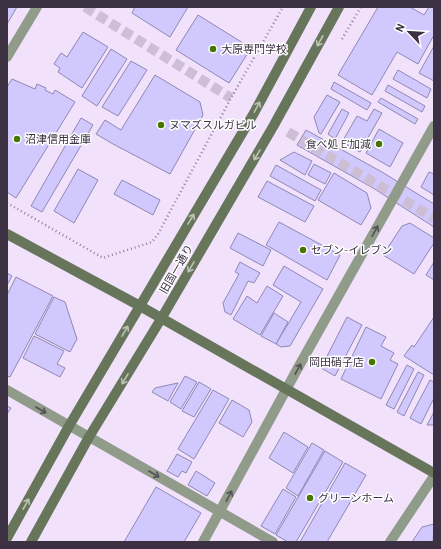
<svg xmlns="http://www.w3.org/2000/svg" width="441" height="549" font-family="Barlow,'Noto Sans JP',sans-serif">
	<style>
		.building { fill: #d1c9fe; stroke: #8f88b4 }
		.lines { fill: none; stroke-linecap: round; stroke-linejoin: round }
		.street-tunnel { stroke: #cdbed6; stroke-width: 10; stroke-dasharray: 10 5; stroke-linecap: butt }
		.path { stroke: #908499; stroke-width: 2.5; stroke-dasharray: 1 3; stroke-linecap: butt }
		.street { stroke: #909b89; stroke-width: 10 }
		.secondary { stroke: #67765b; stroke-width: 10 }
		.oneway { stroke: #bbc1b5 }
		.oneway2 { stroke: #545157 }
		.poi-dot { fill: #467700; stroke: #fff; stroke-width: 1.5 }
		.labels { text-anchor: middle; stroke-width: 3; stroke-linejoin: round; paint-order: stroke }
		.poi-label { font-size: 11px; fill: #3b3142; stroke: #fff; text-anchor: start }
		.street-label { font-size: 11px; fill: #3b3142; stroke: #fff }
	</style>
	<rect width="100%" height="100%" fill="#f1e1fb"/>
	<g class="building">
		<path d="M 7,7 L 17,7 L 7,24 Z"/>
		<path d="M 135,7 L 188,7 L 170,37 L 132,13 Z"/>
		<path d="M 378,7 L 410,7 L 424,15 L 429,7 L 434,7 L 434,35 L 418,64 L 397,52 L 372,95 L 338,75 Z"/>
		<path d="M 198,15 L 251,48 L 229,83 L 176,50 Z"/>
		<path d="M 83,32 L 108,47 L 82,88 L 58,72 L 60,68 L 54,64 L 61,53 L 67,57 Z"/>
		<path d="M 434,46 L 434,81 L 419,73 Z"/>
		<path d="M 111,49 L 127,59 L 97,106 L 82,96 Z"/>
		<path d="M 131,61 L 147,70 L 118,116 L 102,107 Z"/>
		<path d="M 398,70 L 431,89 L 427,98 L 393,79 Z"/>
		<path d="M 155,75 L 200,102 L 203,115 L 170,174 L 113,144 L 96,134 L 105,120 L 121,130 Z"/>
		<path d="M 12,79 L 35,89 L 37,84 L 46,88 L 45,90 L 53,94 L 55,90 L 75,102 L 16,198 L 7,192 L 7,87 Z"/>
		<path d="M 334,82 L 371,103 L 367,110 L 331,89 Z"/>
		<path d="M 388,85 L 425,106 L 422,112 L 385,91 Z"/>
		<path d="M 327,95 L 340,102 L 321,134 L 319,133 L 314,117 Z"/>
		<path d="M 381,98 L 418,119 L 415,124 L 378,102 Z"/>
		<path d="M 342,109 L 349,113 L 335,139 L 328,134 Z"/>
		<path d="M 374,109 L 382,113 L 360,152 L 342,142 L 357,116 L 367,121 Z"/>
		<path d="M 81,118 L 93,125 L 42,212 L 31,206 Z"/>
		<path d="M 379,129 L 403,143 L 390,167 L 366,153 Z"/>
		<path d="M 306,130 L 382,172 L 434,204 L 434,227 L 373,188 L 297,145 Z"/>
		<path d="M 294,152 L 312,161 L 305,175 L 280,160 Z"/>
		<path d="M 314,164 L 331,173 L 325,184 L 308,175 Z"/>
		<path d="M 276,165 L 321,190 L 315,201 L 270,176 Z"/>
		<path d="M 78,169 L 98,180 L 74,223 L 54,211 Z"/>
		<path d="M 429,172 L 434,174 L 434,195 L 421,187 Z"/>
		<path d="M 334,173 L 367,193 L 371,208 L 361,225 L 318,200 Z"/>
		<path d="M 122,180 L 160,200 L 153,215 L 114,194 Z"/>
		<path d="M 267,181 L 314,206 L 305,222 L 258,197 Z"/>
		<path d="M 279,222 L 340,255 L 327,280 L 266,245 Z"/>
		<path d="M 410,223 L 434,238 L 434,243 L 414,274 L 383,255 L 402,226 Z"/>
		<path d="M 238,233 L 271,250 L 263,266 L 230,248 Z"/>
		<path d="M 240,262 L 260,273 L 254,283 L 248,281 L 231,315 L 225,312 L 223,303 L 239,274 L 235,272 Z"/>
		<path d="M 434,262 L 434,280 L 426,275 Z"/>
		<path d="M 284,266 L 323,289 L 290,346 L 281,347 L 276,344 L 301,302 L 273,285 Z"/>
		<path d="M 7,273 L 12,276 L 7,285 Z"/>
		<path d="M 16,277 L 53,296 L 10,377 L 7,376 L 7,295 Z"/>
		<path d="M 267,286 L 283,296 L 260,335 L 233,319 L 247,296 L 257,303 Z"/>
		<path d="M 54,297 L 65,302 L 77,339 L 70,352 L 35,334 Z"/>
		<path d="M 274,313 L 288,322 L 276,344 L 261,336 Z"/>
		<path d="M 347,317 L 362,325 L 335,376 L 321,368 Z"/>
		<path d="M 434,317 L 434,375 L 404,356 L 412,345 L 414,347 Z"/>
		<path d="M 366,327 L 386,337 L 381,346 L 394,353 L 390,360 L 398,364 L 381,399 L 341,379 Z"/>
		<path d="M 34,336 L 64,351 L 57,364 L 65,368 L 60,377 L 23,358 Z"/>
		<path d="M 407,365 L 414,369 L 394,409 L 386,405 Z"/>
		<path d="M 418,372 L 424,375 L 404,416 L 397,412 Z"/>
		<path d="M 185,376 L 197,382 L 181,409 L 170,402 Z"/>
		<path d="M 430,380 L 434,382 L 434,398 L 421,424 L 410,418 Z"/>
		<path d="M 199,382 L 211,389 L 194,417 L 182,411 Z"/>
		<path d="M 178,383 L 168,401 L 152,392 L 155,388 Z"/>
		<path d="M 213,390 L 229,399 L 194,459 L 178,449 Z"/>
		<path d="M 232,400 L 249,410 L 252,422 L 243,437 L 219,423 Z"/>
		<path d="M 7,406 L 11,408 L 7,414 Z"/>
		<path d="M 434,412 L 434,425 L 427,425 Z"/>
		<path d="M 284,432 L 308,447 L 293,473 L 269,458 Z"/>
		<path d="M 312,443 L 324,450 L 298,496 L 286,488 Z"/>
		<path d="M 325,451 L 343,462 L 296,542 L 288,542 L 276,535 Z"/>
		<path d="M 177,454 L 192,462 L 186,473 L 182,471 L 178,477 L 167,471 Z"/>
		<path d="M 345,463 L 366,475 L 327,542 L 300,542 Z"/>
		<path d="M 196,471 L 215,483 L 207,496 L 188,485 Z"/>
		<path d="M 156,487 L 201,513 L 184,542 L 124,542 Z"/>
		<path d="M 283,489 L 296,497 L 275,534 L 261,526 Z"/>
		<path d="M 434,524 L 433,542 L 412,542 L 422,527 Z"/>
	</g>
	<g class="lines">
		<g class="street-tunnel">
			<path d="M 85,7 L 231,98"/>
			<path d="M 288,132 L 434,218"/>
		</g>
		<g class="path">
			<path d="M 342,39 L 361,7"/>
			<path d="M 7,203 L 103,258 L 152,242 L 158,234 L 231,98 L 283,7"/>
		</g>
		<g class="street">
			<path d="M 7,57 L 37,7"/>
			<path d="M 7,390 L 273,542"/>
			<path d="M 203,542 L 299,366 L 434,126"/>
			<path d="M 390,542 L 434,476"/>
		</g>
		<g class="secondary">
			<path d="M 7,234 L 140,306 L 434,473"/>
			<path d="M 7,538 L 69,426 L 254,113 L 311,7"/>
			<path d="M 31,542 L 89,437 L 161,319 L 274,125 L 339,7"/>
		</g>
	</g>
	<defs><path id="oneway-shaft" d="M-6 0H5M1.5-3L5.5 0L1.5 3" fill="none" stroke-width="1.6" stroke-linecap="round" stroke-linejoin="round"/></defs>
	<g class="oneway">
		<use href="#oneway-shaft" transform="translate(320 41) rotate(119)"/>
		<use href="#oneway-shaft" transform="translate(257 107) rotate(-62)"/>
		<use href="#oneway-shaft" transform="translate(257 155) rotate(120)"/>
		<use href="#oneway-shaft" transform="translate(191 219) rotate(-59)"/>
		<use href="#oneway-shaft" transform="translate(191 267) rotate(120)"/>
		<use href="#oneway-shaft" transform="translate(125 331) rotate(-60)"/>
		<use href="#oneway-shaft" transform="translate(125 379) rotate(121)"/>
		<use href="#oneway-shaft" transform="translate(26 504) rotate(-61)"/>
	</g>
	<g class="oneway2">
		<use href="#oneway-shaft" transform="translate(375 231) rotate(-61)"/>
		<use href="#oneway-shaft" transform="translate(298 369) rotate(-61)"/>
		<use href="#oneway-shaft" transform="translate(41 410) rotate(30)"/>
		<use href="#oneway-shaft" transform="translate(154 474) rotate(30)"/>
		<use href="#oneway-shaft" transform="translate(229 496) rotate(-62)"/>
	</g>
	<g class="poi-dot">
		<circle cx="213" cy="49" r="4"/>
		<circle cx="161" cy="125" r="4"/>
		<circle cx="17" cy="139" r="4"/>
		<circle cx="379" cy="144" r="4"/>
		<circle cx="303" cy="250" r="4"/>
		<circle cx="372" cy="362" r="4"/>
		<circle cx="310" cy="498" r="4"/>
	</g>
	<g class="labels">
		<g class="poi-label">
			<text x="221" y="53">大原専門学校</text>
			<text x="169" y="129">ヌマズスルガビル</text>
			<text x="25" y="143">沼津信用金庫</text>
			<text x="371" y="148" text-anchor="end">食べ処 E’加減</text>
			<text x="311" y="254">セブン-イレブン</text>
			<text x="364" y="366" text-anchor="end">岡田硝子店</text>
			<text x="318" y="502">グリーンホーム</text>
		</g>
		<g class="street-label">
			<text transform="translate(176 269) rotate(-60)" y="4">旧国一通り</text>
		</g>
	</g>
	<rect width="441" height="549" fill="none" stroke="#3b3142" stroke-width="16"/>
	<g transform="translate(409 32) rotate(295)" stroke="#ffffff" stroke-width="3" paint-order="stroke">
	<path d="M0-3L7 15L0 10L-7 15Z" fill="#3b3142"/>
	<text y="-6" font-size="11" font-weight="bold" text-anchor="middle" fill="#3b3142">N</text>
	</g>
</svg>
